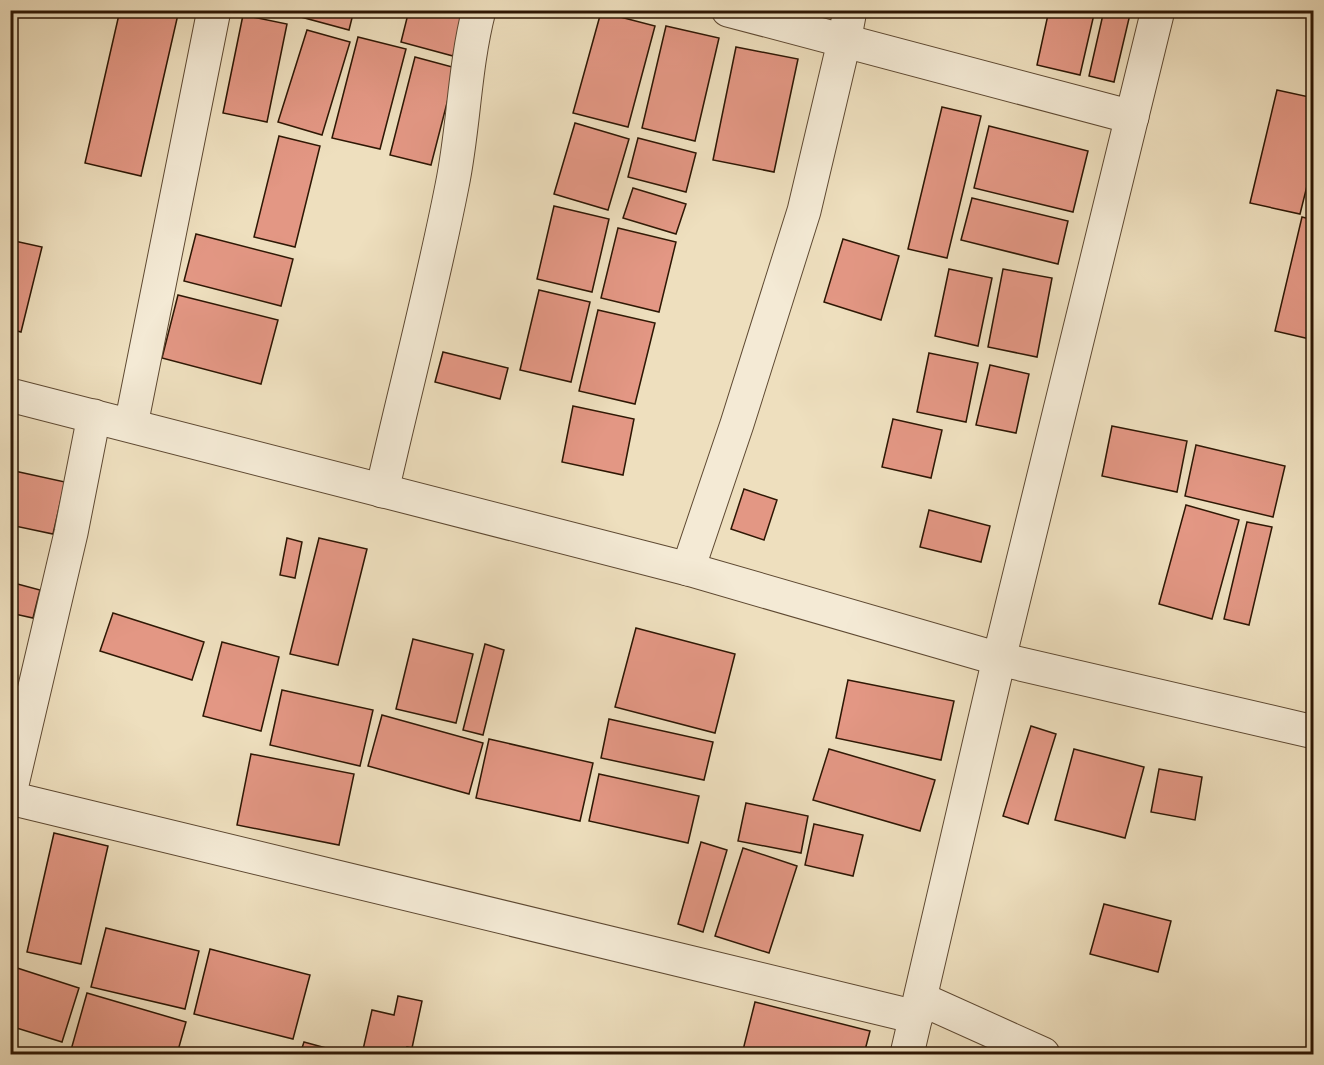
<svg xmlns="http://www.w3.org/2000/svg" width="1324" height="1065" font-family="'IM FELL French Canon',serif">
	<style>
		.building { fill: #e39784; stroke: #2e1704; stroke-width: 1.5 }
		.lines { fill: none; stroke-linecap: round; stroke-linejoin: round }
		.minor-casing { stroke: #5e4932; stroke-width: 35 }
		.minor { stroke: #f4ead5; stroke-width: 33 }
	</style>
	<rect width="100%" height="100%" fill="#eedfbe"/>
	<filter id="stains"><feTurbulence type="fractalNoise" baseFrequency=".00333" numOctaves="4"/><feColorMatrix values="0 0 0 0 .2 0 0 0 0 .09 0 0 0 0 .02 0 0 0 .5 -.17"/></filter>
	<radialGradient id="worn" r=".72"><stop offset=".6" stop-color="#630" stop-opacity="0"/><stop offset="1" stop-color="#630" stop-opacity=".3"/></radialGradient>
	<g class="building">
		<path d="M 120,10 L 179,10 L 141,176 L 85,163 Z"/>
		<path d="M 275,10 L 354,10 L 349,30 Z"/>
		<path d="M 409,10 L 466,10 L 453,56 L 401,42 Z"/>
		<path d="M 1049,10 L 1095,10 L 1080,75 L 1037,65 Z"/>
		<path d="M 1104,10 L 1131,10 L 1114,82 L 1089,76 Z"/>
		<path d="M 601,12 L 655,26 L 628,127 L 573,113 Z"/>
		<path d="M 243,15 L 287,24 L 267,122 L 223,113 Z"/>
		<path d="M 666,26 L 719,38 L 695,141 L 642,128 Z"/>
		<path d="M 307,30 L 350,42 L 322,135 L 278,122 Z"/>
		<path d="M 358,37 L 406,49 L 380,149 L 332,138 Z"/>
		<path d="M 736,47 L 798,59 L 774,172 L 713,160 Z"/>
		<path d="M 415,57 L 456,68 L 431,165 L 390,155 Z"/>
		<path d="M 1277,90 L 1314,98 L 1314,158 L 1300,214 L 1250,203 Z"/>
		<path d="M 942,107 L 981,116 L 947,258 L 908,249 Z"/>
		<path d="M 575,123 L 629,139 L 608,210 L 554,194 Z"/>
		<path d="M 989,126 L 1088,151 L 1073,212 L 974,188 Z"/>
		<path d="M 279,136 L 320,146 L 295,247 L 254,237 Z"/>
		<path d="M 638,138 L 696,153 L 686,192 L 628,177 Z"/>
		<path d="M 633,188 L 686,204 L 676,234 L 623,218 Z"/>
		<path d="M 972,198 L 1068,221 L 1058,264 L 961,240 Z"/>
		<path d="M 554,206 L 609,219 L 592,292 L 537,279 Z"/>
		<path d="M 1302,217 L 1314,220 L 1314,340 L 1275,331 Z"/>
		<path d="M 618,228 L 676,242 L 659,312 L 601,298 Z"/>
		<path d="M 196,234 L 293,259 L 281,306 L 184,281 Z"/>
		<path d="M 843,239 L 899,256 L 881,320 L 824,302 Z"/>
		<path d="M 10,240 L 42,247 L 21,332 L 10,329 Z"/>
		<path d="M 949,269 L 992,278 L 978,346 L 935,336 Z"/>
		<path d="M 1003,269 L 1052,278 L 1037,357 L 988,347 Z"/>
		<path d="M 539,290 L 590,302 L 571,382 L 520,370 Z"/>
		<path d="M 178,295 L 278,320 L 261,384 L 162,358 Z"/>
		<path d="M 598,310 L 655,323 L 635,404 L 579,391 Z"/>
		<path d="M 443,352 L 508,368 L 500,399 L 435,382 Z"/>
		<path d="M 929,353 L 978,363 L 966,422 L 917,412 Z"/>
		<path d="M 990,365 L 1029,374 L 1016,433 L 976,425 Z"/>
		<path d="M 573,406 L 634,419 L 623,475 L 562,462 Z"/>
		<path d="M 893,419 L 942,430 L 931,478 L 882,467 Z"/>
		<path d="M 1112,426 L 1187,441 L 1177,492 L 1102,476 Z"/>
		<path d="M 1196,445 L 1285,466 L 1273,517 L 1185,496 Z"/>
		<path d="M 10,470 L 65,482 L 53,534 L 10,525 Z"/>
		<path d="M 744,489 L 777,500 L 764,540 L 731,529 Z"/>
		<path d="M 1186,505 L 1239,520 L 1212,619 L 1159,604 Z"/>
		<path d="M 929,510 L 990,526 L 981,562 L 920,547 Z"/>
		<path d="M 1247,522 L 1272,527 L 1249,625 L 1224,619 Z"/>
		<path d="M 287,538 L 302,542 L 295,578 L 280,575 Z"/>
		<path d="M 319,538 L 367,549 L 338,665 L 290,654 Z"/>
		<path d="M 10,582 L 40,590 L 33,618 L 10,613 Z"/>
		<path d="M 113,613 L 204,642 L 192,680 L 100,651 Z"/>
		<path d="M 636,628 L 735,654 L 715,733 L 615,707 Z"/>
		<path d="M 413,639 L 473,654 L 456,723 L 396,709 Z"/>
		<path d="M 222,642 L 279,657 L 261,731 L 203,716 Z"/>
		<path d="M 485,644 L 504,650 L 483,735 L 463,730 Z"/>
		<path d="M 848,680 L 954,701 L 941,760 L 836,738 Z"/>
		<path d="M 282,690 L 373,710 L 360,766 L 270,745 Z"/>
		<path d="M 382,715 L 483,743 L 469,794 L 368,766 Z"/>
		<path d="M 609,719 L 713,742 L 704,780 L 601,758 Z"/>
		<path d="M 1031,726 L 1056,734 L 1028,824 L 1003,816 Z"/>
		<path d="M 489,739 L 593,763 L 580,821 L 476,798 Z"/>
		<path d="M 829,749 L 935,780 L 920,831 L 813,800 Z"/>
		<path d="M 1074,749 L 1144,767 L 1125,838 L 1055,820 Z"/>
		<path d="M 251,754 L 354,774 L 339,845 L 237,825 Z"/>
		<path d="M 1159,769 L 1202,777 L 1195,820 L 1151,812 Z"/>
		<path d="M 599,774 L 699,796 L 688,843 L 589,821 Z"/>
		<path d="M 746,803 L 808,816 L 801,853 L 738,841 Z"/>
		<path d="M 814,824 L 863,835 L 853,876 L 805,865 Z"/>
		<path d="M 54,833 L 108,846 L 81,964 L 27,952 Z"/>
		<path d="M 701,842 L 727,850 L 703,932 L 678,924 Z"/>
		<path d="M 743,848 L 797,866 L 769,953 L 715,936 Z"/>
		<path d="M 1104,904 L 1171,921 L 1158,972 L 1090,954 Z"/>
		<path d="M 106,928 L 199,951 L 185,1009 L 91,987 Z"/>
		<path d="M 210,949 L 310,975 L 293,1039 L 194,1014 Z"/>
		<path d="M 11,966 L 79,988 L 62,1042 L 10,1026 Z"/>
		<path d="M 87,993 L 186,1022 L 177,1054 L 88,1054 L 71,1050 Z"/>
		<path d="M 398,996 L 422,1001 L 412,1048 L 407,1047 L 406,1054 L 362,1054 L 372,1010 L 394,1015 Z"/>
		<path d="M 755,1002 L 870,1031 L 864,1054 L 742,1054 Z"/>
		<path d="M 304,1042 L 348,1054 L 300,1054 Z"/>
	</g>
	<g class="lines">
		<defs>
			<g id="minor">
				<path d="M 728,10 L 1132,117"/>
				<path d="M 10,395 L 688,569 L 999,659 L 1314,732"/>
				<path d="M 131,425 L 214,10"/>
				<path d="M 382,491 C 405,389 432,288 452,186 C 464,128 464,68 479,10"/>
				<path d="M 688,569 L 737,424 L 804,211 L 844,42 L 850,10"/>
				<path d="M 10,793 L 71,533 L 94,416"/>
				<path d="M 10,798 L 916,1017"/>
				<path d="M 921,999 L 1043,1054"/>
				<path d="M 907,1054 L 999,659 L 1158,10"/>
			</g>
		</defs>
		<use href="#minor" class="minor-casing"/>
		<use href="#minor" class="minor"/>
	</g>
	<rect width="1324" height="1065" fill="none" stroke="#eedfbe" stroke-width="36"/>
	<rect x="12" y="12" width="1300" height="1041" fill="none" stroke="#2e1704" stroke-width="3"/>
	<rect x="18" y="18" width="1288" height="1029" fill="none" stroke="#2e1704" stroke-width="1.5"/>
	<rect width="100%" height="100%" filter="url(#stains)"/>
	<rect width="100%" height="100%" fill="url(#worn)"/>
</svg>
